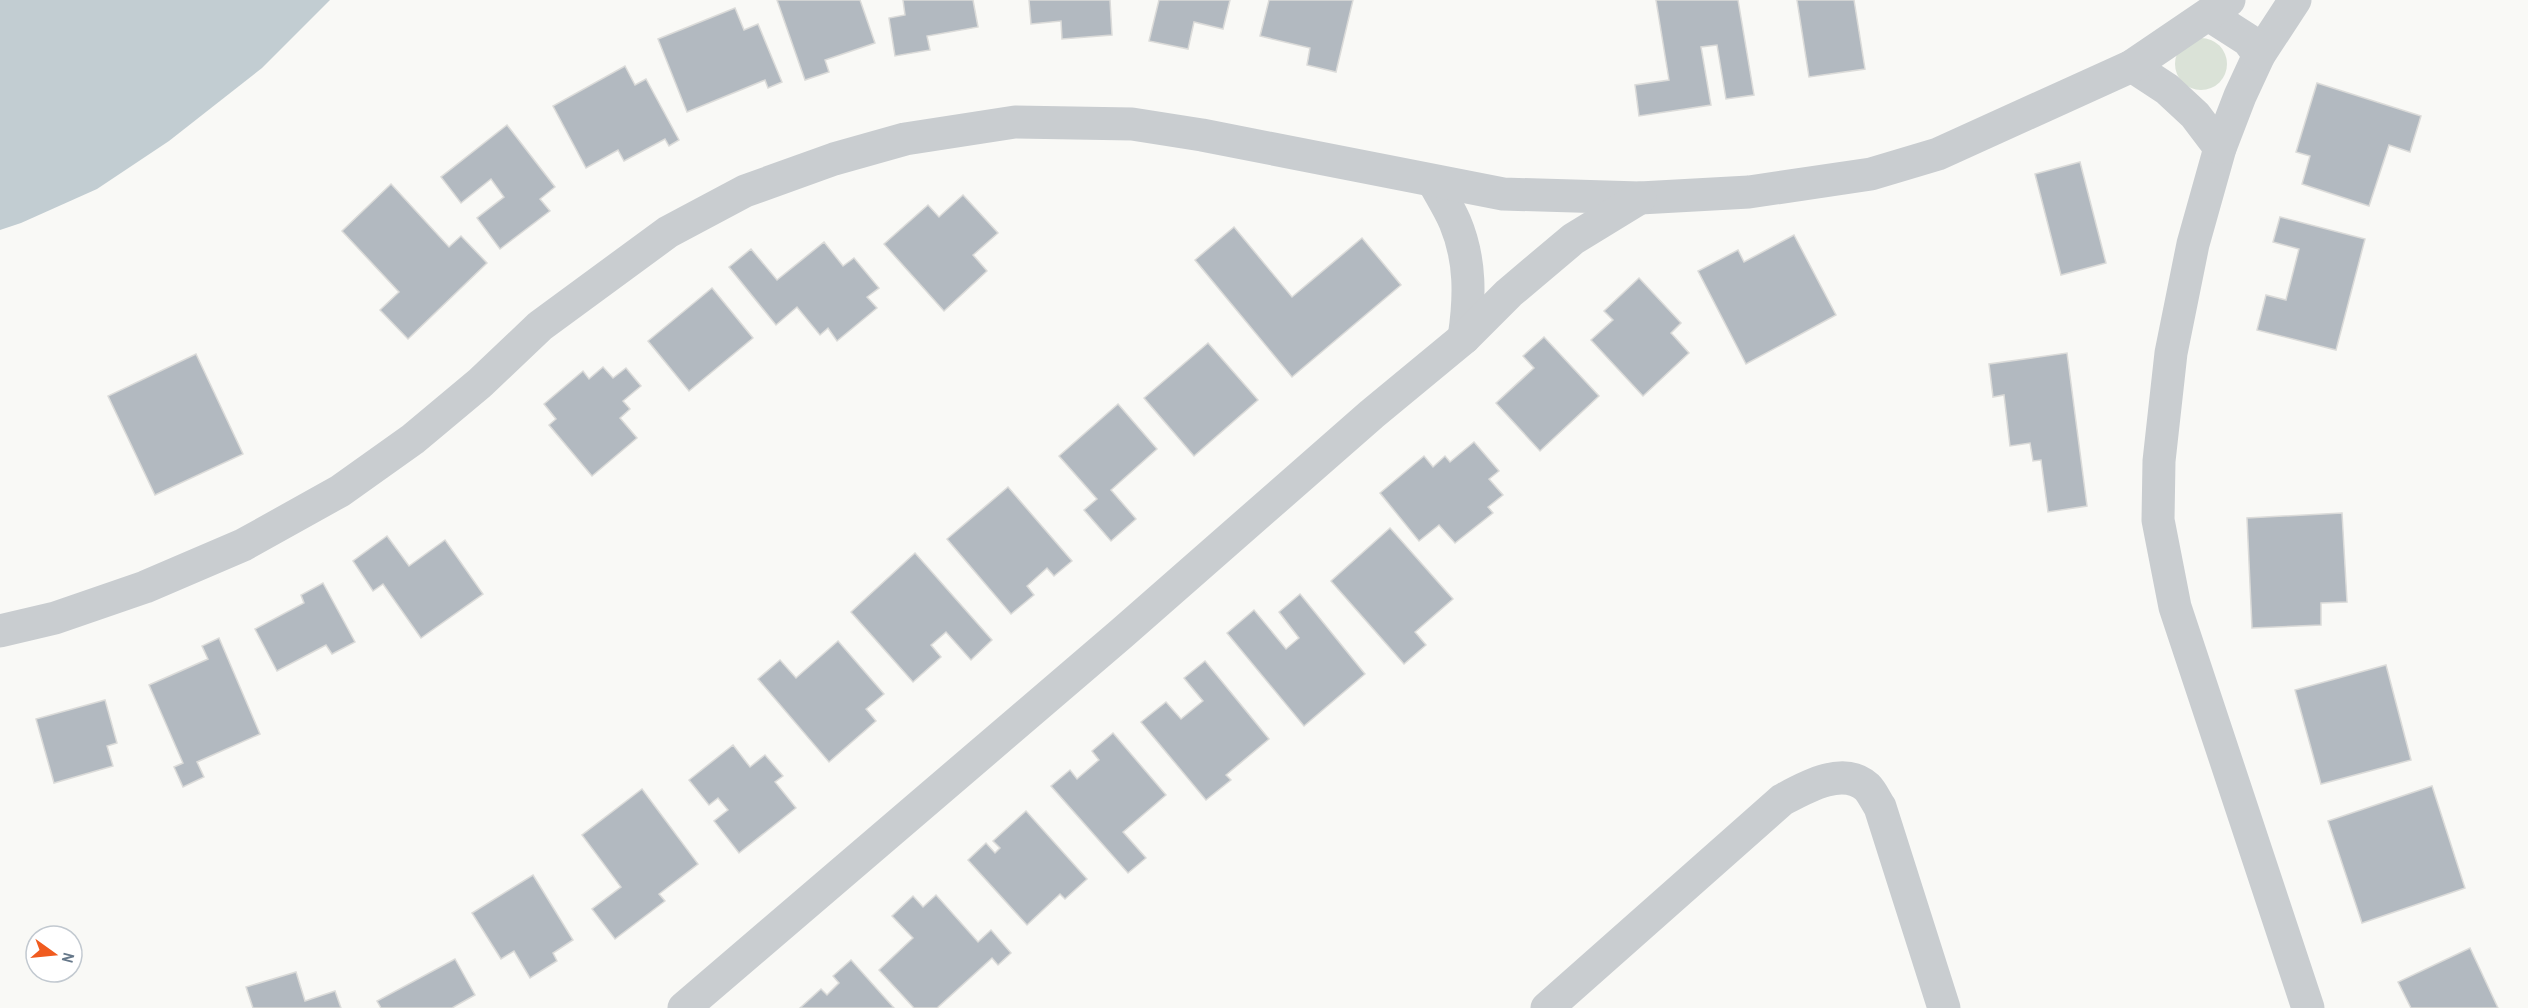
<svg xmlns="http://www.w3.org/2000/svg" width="2528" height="1008" font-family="'Archivo Narrow',sans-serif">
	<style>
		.green { fill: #dae2d7 }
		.water { fill: #c2cdd2 }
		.building { fill: #b2b9c0; stroke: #dbdbd9; stroke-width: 1.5 }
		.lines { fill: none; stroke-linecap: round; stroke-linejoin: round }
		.minor { stroke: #c9cdd0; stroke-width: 33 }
	</style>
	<rect width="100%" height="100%" fill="#f9f9f6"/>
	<circle class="green" cx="2201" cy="64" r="26"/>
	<path class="water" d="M 0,0 L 330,0 L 262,68 L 169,141 L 97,189 L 21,223 L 0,230 Z"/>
	<g class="building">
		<path d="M 777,0 L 860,0 L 875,43 L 825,60 L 829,72 L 805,80 Z"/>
		<path d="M 903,0 L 973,0 L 978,27 L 927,36 L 930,50 L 895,56 L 889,18 L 905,15 Z"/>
		<path d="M 1029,0 L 1110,0 L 1112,35 L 1062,39 L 1061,21 L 1031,24 Z"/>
		<path d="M 1159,0 L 1230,0 L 1223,29 L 1194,22 L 1188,49 L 1149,41 Z"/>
		<path d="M 1269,0 L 1353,0 L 1336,72 L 1307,65 L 1310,48 L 1260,36 Z"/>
		<path d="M 1656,0 L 1738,0 L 1754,95 L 1726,99 L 1717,45 L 1701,47 L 1711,105 L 1639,116 L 1635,85 L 1669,80 Z"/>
		<path d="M 1797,0 L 1854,0 L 1865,69 L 1809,77 Z"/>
		<path d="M 735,8 L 744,30 L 758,24 L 782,82 L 768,88 L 765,80 L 687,112 L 658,39 Z"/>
		<path d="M 625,66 L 635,85 L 646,79 L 679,140 L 669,146 L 665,139 L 624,161 L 618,150 L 586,168 L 553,106 Z"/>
		<path d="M 2317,83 L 2421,116 L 2410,152 L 2389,145 L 2369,206 L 2302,184 L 2310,156 L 2296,152 Z"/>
		<path d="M 507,125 L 555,187 L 540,199 L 550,211 L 500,249 L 477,218 L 504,197 L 491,179 L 461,203 L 441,177 Z"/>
		<path d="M 2080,162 L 2106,263 L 2061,275 L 2035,174 Z"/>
		<path d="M 391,184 L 449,247 L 461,236 L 487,263 L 408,339 L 380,310 L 399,292 L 342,231 Z"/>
		<path d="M 963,195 L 998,233 L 973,255 L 987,271 L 944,311 L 884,244 L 928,205 L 939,217 Z"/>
		<path d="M 2280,217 L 2365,239 L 2336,350 L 2257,330 L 2266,295 L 2286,300 L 2299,249 L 2273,242 Z"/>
		<path d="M 1234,227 L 1292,297 L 1362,238 L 1401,285 L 1292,377 L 1195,260 Z"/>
		<path d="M 1794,235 L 1836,315 L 1746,364 L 1698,271 L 1738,250 L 1744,262 Z"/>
		<path d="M 824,242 L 843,266 L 854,258 L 879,288 L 867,297 L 877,308 L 837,341 L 828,328 L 820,335 L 797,307 L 776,325 L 729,267 L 751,249 L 777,280 Z"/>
		<path d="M 1639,278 L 1681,323 L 1671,333 L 1689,353 L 1643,396 L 1591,340 L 1613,320 L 1604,311 Z"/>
		<path d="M 712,288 L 753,338 L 689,391 L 648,341 Z"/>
		<path d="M 1544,337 L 1599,396 L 1540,451 L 1496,403 L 1534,368 L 1523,356 Z"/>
		<path d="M 1208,343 L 1258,400 L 1194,456 L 1144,398 Z"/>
		<path d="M 2067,353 L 2087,506 L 2048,512 L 2041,460 L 2033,461 L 2030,443 L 2010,446 L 2004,395 L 1993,397 L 1989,364 Z"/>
		<path d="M 196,354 L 243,454 L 155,495 L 108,396 Z"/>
		<path d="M 603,367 L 613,378 L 626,368 L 641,386 L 623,401 L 630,409 L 620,418 L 637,438 L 592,476 L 549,425 L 556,419 L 544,404 L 583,371 L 589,379 Z"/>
		<path d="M 1118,404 L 1157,449 L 1111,490 L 1136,519 L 1111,541 L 1084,510 L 1097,499 L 1059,456 Z"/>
		<path d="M 1474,442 L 1499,471 L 1489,479 L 1503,495 L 1488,507 L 1493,513 L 1455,543 L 1439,525 L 1419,541 L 1380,493 L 1424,456 L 1433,467 L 1445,456 L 1450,462 Z"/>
		<path d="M 1008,487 L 1072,561 L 1054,576 L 1047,568 L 1027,586 L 1034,595 L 1011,614 L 947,539 Z"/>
		<path d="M 2342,513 L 2347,602 L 2321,603 L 2321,625 L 2252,628 L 2247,518 Z"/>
		<path d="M 1390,528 L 1453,599 L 1415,632 L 1426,645 L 1404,664 L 1331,581 Z"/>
		<path d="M 387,536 L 409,566 L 445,540 L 483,594 L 421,638 L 383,584 L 373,591 L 353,561 Z"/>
		<path d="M 915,553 L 992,640 L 971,660 L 946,632 L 931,645 L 941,657 L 913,682 L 851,612 Z"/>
		<path d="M 323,583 L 355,642 L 332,654 L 326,645 L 277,671 L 255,629 L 304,603 L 301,595 Z"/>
		<path d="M 1300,594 L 1365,674 L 1304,726 L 1227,633 L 1254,610 L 1286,649 L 1299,638 L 1279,612 Z"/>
		<path d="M 219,638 L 260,734 L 197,762 L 204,777 L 183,787 L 174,767 L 183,763 L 149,685 L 208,659 L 202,646 Z"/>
		<path d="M 838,641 L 884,694 L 866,709 L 876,721 L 829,762 L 758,679 L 780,660 L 796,678 Z"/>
		<path d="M 1205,661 L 1269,739 L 1226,775 L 1231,780 L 1206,800 L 1141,722 L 1166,702 L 1181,719 L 1203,701 L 1184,678 Z"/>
		<path d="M 2386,665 L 2411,760 L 2321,784 L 2295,690 Z"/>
		<path d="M 105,700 L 117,743 L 107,746 L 113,766 L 54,783 L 36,719 Z"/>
		<path d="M 1113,733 L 1166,795 L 1123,832 L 1146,858 L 1128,873 L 1051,786 L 1070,770 L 1077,779 L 1099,760 L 1092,751 Z"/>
		<path d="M 733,745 L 750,767 L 765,755 L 783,776 L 775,782 L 796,808 L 739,853 L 714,821 L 728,810 L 718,798 L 709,805 L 689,780 Z"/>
		<path d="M 2432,786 L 2465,888 L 2362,923 L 2328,821 Z"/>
		<path d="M 642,789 L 698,864 L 659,894 L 665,901 L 615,939 L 592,909 L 621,887 L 582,835 Z"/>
		<path d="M 1026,811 L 1087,879 L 1065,899 L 1060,894 L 1027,925 L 968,860 L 986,843 L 995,853 L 1000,848 L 993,841 Z"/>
		<path d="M 533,875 L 573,940 L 553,953 L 557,961 L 530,978 L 514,951 L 501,959 L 472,913 Z"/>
		<path d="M 936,895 L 978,942 L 991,930 L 1011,953 L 998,965 L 992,958 L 937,1008 L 914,1008 L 879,970 L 913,938 L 892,916 L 913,896 L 923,907 Z"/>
		<path d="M 2470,948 L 2498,1008 L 2411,1008 L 2398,982 Z"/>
		<path d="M 455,959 L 475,995 L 452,1008 L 381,1008 L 377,1001 Z"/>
		<path d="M 851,960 L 894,1008 L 800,1008 L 821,989 L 827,995 L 839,983 L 833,976 Z"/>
		<path d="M 296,972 L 305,1001 L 335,991 L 341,1008 L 253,1008 L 246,987 Z"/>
	</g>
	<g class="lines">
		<g class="minor">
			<path d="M 2295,0 L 2259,55 L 2240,96 L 2220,148 L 2193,244 L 2171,353 L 2159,461 L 2158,520 L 2175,607 L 2308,1008"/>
			<path d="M 2209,15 L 2248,40 L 2259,55"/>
			<path d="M 2132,66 L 2167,89 L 2195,115 L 2220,148"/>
			<path d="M 1433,181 C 1440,194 1449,208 1455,222 C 1471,260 1470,298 1464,338"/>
			<path d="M 0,631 L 55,618 L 145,587 L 243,545 L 340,491 L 413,439 L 480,383 L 540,326 L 668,232 L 745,191 L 834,159 L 905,139 L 1015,122 L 1132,124 L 1202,135 L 1503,194 L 1640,198 L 1749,192 L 1871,174 L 1938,154 L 2132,66 L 2229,0"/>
			<path d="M 684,1008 L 1121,634 L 1372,414 L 1464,338 L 1509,293 L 1573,239 L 1640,198"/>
			<path d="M 1547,1008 L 1782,800 C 1804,788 1843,765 1867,787 C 1872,792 1876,801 1880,807 L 1944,1008"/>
		</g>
	</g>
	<g transform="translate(54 954) rotate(105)"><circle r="28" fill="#ffffff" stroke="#c2c9d0" stroke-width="1.5"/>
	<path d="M0-4.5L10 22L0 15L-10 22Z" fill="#f05b1f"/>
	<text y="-9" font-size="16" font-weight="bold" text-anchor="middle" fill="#66788a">N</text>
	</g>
</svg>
